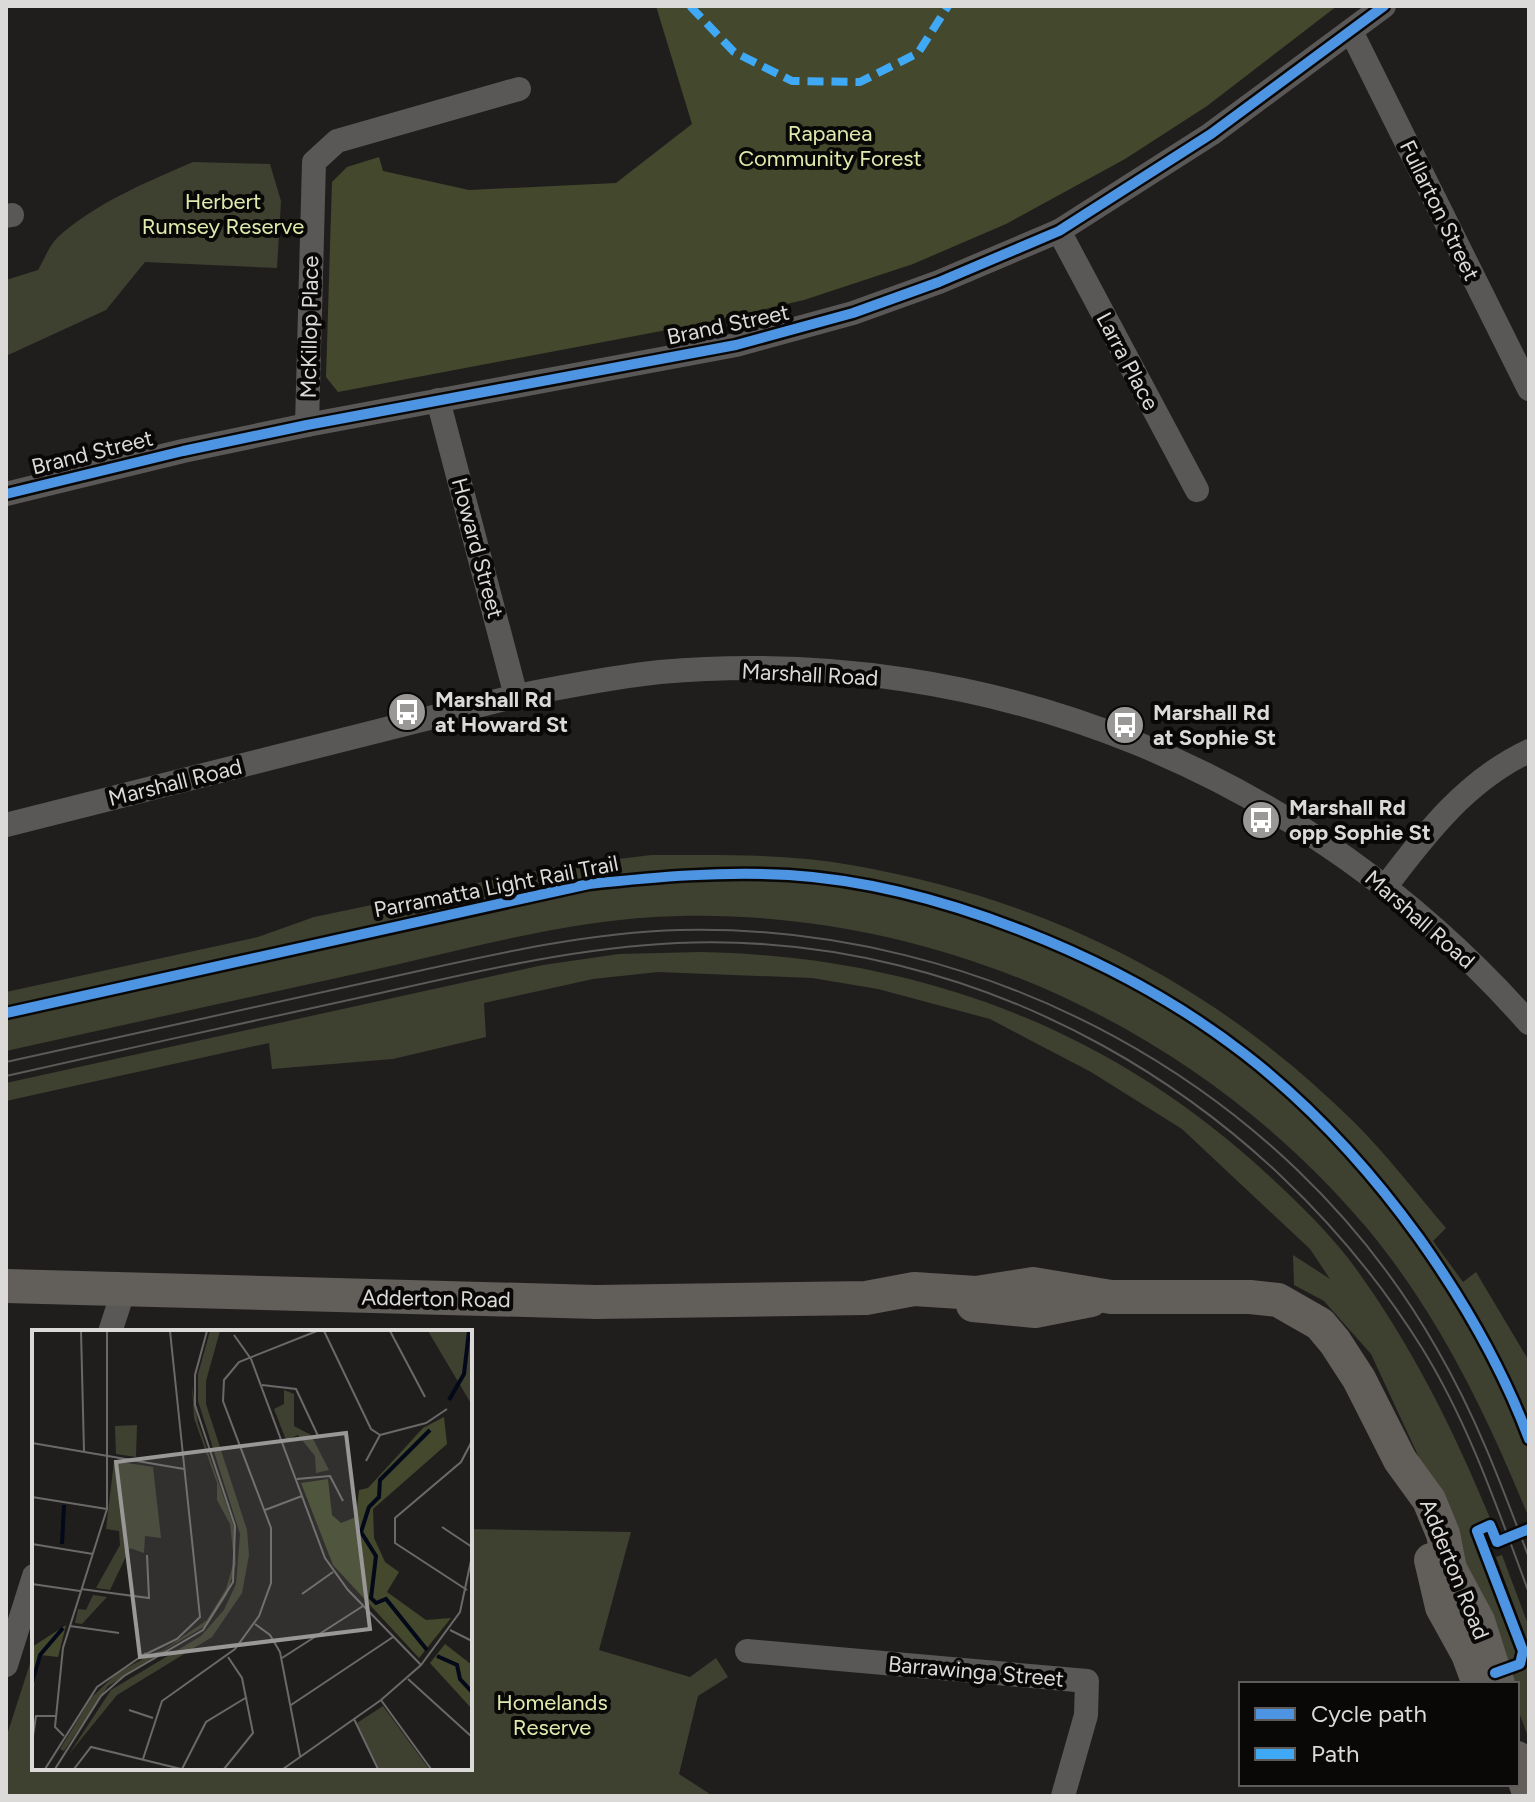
<svg xmlns="http://www.w3.org/2000/svg" width="1535" height="1802" font-family="Figtree,sans-serif">
	<style>
		.green { fill: #3e4130 }
		.forest { fill: #44492d }
		.lines { fill: none; stroke-linecap: round; stroke-linejoin: round }
		.minor { stroke: #595857; stroke-width: 24 }
		.secondary { stroke: #625e5a; stroke-width: 34 }
		.tram { stroke: #5b5a58; stroke-width: 2 }
		.quiet { stroke: #3fa9f5; stroke-width: 8; stroke-dasharray: 16 8; stroke-linecap: butt }
		.cycleway-casing { stroke: #0a0807; stroke-width: 15 }
		.cycleway { stroke: #4d94e3; stroke-width: 10 }
		.labels { text-anchor: middle; stroke-width: 8; stroke-linejoin: round; paint-order: stroke }
		.park-label { font-size: 22px; fill: #deebad; stroke: #0a0807 }
		.street-label { font-size: 22px; fill: #dcdad8; stroke: #0a0807 }
		.poi-label { font-size: 22px; font-weight: bold; fill: #dcdad8; stroke: #0a0807; text-anchor: start }
		.inset-river { fill: none; stroke: #030919; stroke-width: 4 }
		.inset-road { fill: none; stroke: #6b6968; stroke-width: 2 }
		.view { fill: #9a9897; fill-opacity: 0.15; stroke: #9a9897; stroke-width: 4 }
		.inset-edge { fill: none; stroke: #dcdad8; stroke-width: 4 }
	</style>
	<rect width="100%" height="100%" fill="#201e1d"/>
	<g class="green">
		<path d="M 193,162 L 270,164 L 281,201 L 277,268 L 145,262 L 106,310 L 6,356 L 6,280 L 38,270 C 44,260 49,246 57,238 C 95,203 147,182 193,162 Z"/>
		<path d="M 651,855 C 717,855 785,853 851,865 C 1046,899 1214,983 1355,1123 C 1387,1155 1416,1193 1446,1228 L 1433,1241 L 1463,1282 L 1476,1272 L 1529,1361 L 1529,1518 C 1487,1415 1438,1313 1366,1227 C 1198,1028 941,910 680,916 C 583,918 489,943 395,965 C 265,994 136,1022 6,1051 L 6,992 L 258,937 L 314,917 L 555,867 Z"/>
		<path d="M 701,952 C 910,956 1098,1023 1255,1163 C 1287,1192 1321,1224 1348,1258 C 1408,1338 1452,1426 1490,1518 L 1471,1526 L 1517,1652 L 1515,1658 L 1502,1663 L 1449,1522 L 1371,1354 L 1324,1301 L 1294,1285 L 1293,1255 L 1330,1279 L 1310,1249 L 1182,1129 L 1091,1072 L 990,1019 L 878,989 L 812,978 L 658,972 L 593,979 L 484,1003 L 486,1037 L 393,1059 L 272,1069 L 269,1043 L 6,1101 L 6,1083 L 543,965 L 619,954 Z"/>
		<path d="M 470,1529 L 631,1532 L 599,1650 L 690,1677 L 716,1658 L 728,1677 L 698,1696 L 679,1774 L 713,1796 L 6,1796 L 6,1738 L 34,1651 L 34,1768 L 470,1768 Z"/>
		<path d="M 1502,1555 L 1529,1627 L 1529,1646 L 1496,1557 Z"/>
		<path d="M 1529,1657 L 1529,1739 L 1517,1707 L 1517,1684 L 1508,1684 L 1506,1678 L 1519,1672 Z"/>
	</g>
	<path class="forest" d="M 656,6 L 1337,6 L 1207,106 L 1125,159 L 1006,224 L 913,264 L 804,300 L 709,322 L 338,392 L 326,377 L 332,182 L 347,167 L 379,157 L 383,171 L 469,190 L 616,183 L 692,124 Z"/>
	<g class="lines">
		<g class="minor">
			<path d="M 1351,31 L 1529,389"/>
			<path d="M 6,216 L 12,215"/>
			<path d="M 1059,231 L 1197,490"/>
			<path d="M 438,400 L 516,696"/>
			<path d="M 307,425 L 314,162 L 337,141 L 519,89"/>
			<path d="M 6,494 L 183,451 L 307,425 L 736,345 L 853,313 L 939,282 L 1059,231 L 1211,134 L 1384,6"/>
			<path d="M 6,825 L 516,696 C 564,687 611,677 660,672 C 993,643 1309,774 1529,1023"/>
			<path d="M 1386,886 C 1426,833 1467,780 1529,751"/>
			<path d="M 110,1332 L 124,1289"/>
			<path d="M 747,1651 L 1087,1681 L 1086,1715 L 1063,1796"/>
			<path d="M 6,1665 L 34,1576"/>
		</g>
		<g class="secondary">
			<path d="M 6,1286 L 596,1302 L 866,1298 L 914,1289 L 976,1293 L 1033,1284 L 1111,1297 L 1250,1297 L 1278,1300 L 1320,1324 L 1335,1342 L 1359,1379 L 1400,1460 L 1429,1500 L 1443,1534 L 1450,1569 L 1478,1621 L 1498,1684"/>
			<path d="M 973,1305 L 1035,1311 L 1091,1300"/>
			<path d="M 1431,1560 L 1442,1607 L 1468,1654 L 1478,1681"/>
			<path d="M 1517,1758 L 1529,1793"/>
		</g>
		<g class="tram">
			<path d="M 6,1062 C 128,1035 251,1008 373,981 C 474,959 576,933 680,930 C 983,923 1286,1083 1437,1349 C 1476,1416 1502,1486 1529,1558"/>
			<path d="M 6,1076 C 126,1049 247,1022 367,996 C 470,973 572,948 677,943 C 978,930 1264,1095 1422,1348 C 1469,1424 1498,1510 1529,1593"/>
		</g>
		<path class="quiet" d="M 690,6 L 734,52 L 792,81 L 860,82 L 918,53 L 948,6"/>
		<defs>
			<g id="cycleway">
				<path d="M 6,494 L 183,451 L 307,425 L 736,345 L 853,313 L 939,282 L 1059,231 L 1211,134 L 1384,6"/>
				<path d="M 6,1013 L 589,884 C 656,877 722,871 789,875 C 869,880 949,902 1023,931 C 1192,997 1313,1091 1419,1238 C 1463,1300 1502,1367 1529,1439"/>
				<path d="M 1495,1673 L 1520,1664 L 1523,1651 L 1477,1531 L 1490,1525 L 1497,1542 L 1529,1529"/>
			</g>
		</defs>
		<use href="#cycleway" class="cycleway-casing"/>
		<use href="#cycleway" class="cycleway"/>
	</g>
	<defs>
		<symbol id="bus-disc" viewBox="-11 -11 22 22"><circle r="9.5" fill="#9a9897" stroke="#0a0807"/><path d="M-5-6H5V4H4V6H2V4H-2V6H-4V4H-5ZM-3.5-4V0h7V-4ZM-3.5 1.2v1.5H-2V1.2ZM2 1.2v1.5H3.5V1.2Z" fill="#fff"/></symbol>
	</defs>
	<g fill-rule="evenodd">
		<use href="#bus-disc" x="385" y="690" width="44" height="44"/>
		<use href="#bus-disc" x="1103" y="703" width="44" height="44"/>
		<use href="#bus-disc" x="1239" y="798" width="44" height="44"/>
	</g>
	<g class="labels">
		<g class="park-label">
			<text x="830" y="141">Rapanea<tspan x="830" dy="25">Community Forest</tspan></text>
			<text x="223" y="209">Herbert<tspan x="223" dy="25">Rumsey Reserve</tspan></text>
			<text x="552" y="1710">Homelands<tspan x="552" dy="25">Reserve</tspan></text>
		</g>
		<g class="street-label">
			<text transform="translate(1440 210) rotate(64)" y="8">Fullarton Street</text>
			<text transform="translate(728 324) rotate(-12)" y="8">Brand Street</text>
			<text transform="translate(309 327) rotate(-89)" y="8">McKillop Place</text>
			<text transform="translate(1128 361) rotate(62)" y="8">Larra Place</text>
			<text transform="translate(92 452) rotate(-14)" y="8">Brand Street</text>
			<text transform="translate(478 548) rotate(75)" y="8">Howard Street</text>
			<text transform="translate(810 674) rotate(3)" y="8">Marshall Road</text>
			<text transform="translate(175 782) rotate(-14)" y="8">Marshall Road</text>
			<text transform="translate(496 886) rotate(-11)" y="8">Parramatta Light Rail Trail</text>
			<text transform="translate(1420 919) rotate(41)" y="8">Marshall Road</text>
			<text transform="translate(436 1298) rotate(1)" y="8">Adderton Road</text>
			<text transform="translate(1455 1569) rotate(68)" y="8">Adderton Road</text>
			<text transform="translate(976 1671) rotate(5)" y="8">Barrawinga Street</text>
		</g>
		<g class="poi-label">
			<text x="435" y="707">Marshall Rd<tspan x="435" dy="25">at Howard St</tspan></text>
			<text x="1153" y="720">Marshall Rd<tspan x="1153" dy="25">at Sophie St</tspan></text>
			<text x="1289" y="815">Marshall Rd<tspan x="1289" dy="25">opp Sophie St</tspan></text>
		</g>
	</g>
	<g transform="translate(32 1330)">
		<rect width="440" height="440" fill="#201e1d"/>
		<path d="M 178,1 L 188,1 L 174,51 L 174,74 L 215,200 L 217,225 L 210,263 L 180,307 L 85,365 L 37,424 L 79,360 L 169,306 L 192,280 L 204,254 L 208,204 L 166,71 L 166,44 ZM 396,1 L 440,1 L 440,75 L 431,60 ZM 160,56 L 166,93 L 202,197 L 204,234 L 195,265 L 175,295 L 127,323 L 175,290 L 194,259 L 202,231 L 198,194 L 185,170 L 185,153 L 162,88 ZM 252,60 L 262,64 L 262,96 L 279,105 L 297,140 L 284,143 L 283,126 L 266,105 L 254,110 L 242,79 L 252,74 ZM 105,95 L 104,127 L 84,124 L 83,96 ZM 82,131 L 121,137 L 129,208 L 113,206 L 112,223 L 98,218 L 78,260 L 64,258 L 88,215 L 87,201 L 74,199 ZM 61,265 L 75,267 L 50,294 L 43,293 L 46,279 L 54,280 ZM 139,319 L 76,356 L 32,421 L 28,419 L 60,367 L 85,343 L 124,322 ZM 351,376 L 397,439 L 347,439 L 325,393 Z" fill="#3e4130"/>
		<path d="M 412,87 L 415,114 L 341,179 L 342,208 L 353,232 L 367,242 L 355,262 L 394,290 L 419,288 L 387,328 L 301,235 L 269,153 L 296,149 L 300,185 L 309,193 L 324,187 L 327,160 L 336,158 L 391,98 ZM 34,295 L 26,327 L 8,325 L 0,367 L 0,317 ZM 413,314 L 440,335 L 440,379 L 398,333 Z" fill="#44492d"/>
		<path class="inset-river" d="M 417,70 L 432,44 L 437,1M 30,214 L 32,175M 395,320 L 354,269 L 344,273 L 339,268 L 344,226 L 329,202 L 337,177 L 347,167 L 348,150 L 398,100M 405,326 L 425,335 L 428,349 L 440,362M 0,354 L 8,325 L 31,298"/>
		<path class="inset-road" d="M 49,1 L 52,121M 292,1 L 339,99 L 348,105M 358,1 L 393,67M 202,5 L 219,29 L 293,228 L 316,260 L 389,335M 230,55 L 264,59 L 287,108M 348,105 L 394,93 L 415,79M 0,113 L 152,139M 334,131 L 348,105M 265,149 L 298,146 L 311,171M 0,167 L 75,179M 233,180 L 270,166M 410,197 L 440,217M 0,214 L 61,224M 0,254 L 48,261M 49,259 L 117,268 L 115,225M 435,260 L 363,213 L 363,188 L 429,132 L 440,111M 270,264 L 301,242M 223,294 L 238,305 L 248,322 L 268,426M 38,296 L 87,303M 418,300 L 440,311M 112,325 L 145,309 L 168,287 L 138,1M 250,328 L 331,276M 376,349 L 440,407M 349,370 L 399,439M 259,375 L 361,307M 97,380 L 121,388M 322,389 L 346,439M 32,406 L 23,397 L 31,318 L 75,179 L 75,1M 0,412 L 4,386 L 24,386M 111,429 L 130,371 L 203,319 L 227,286 L 239,253 L 239,198 L 191,71 L 192,50 L 207,32 L 285,1M 13,439 L 65,357 L 114,323M 23,439 L 69,366 L 92,346 L 171,300 L 201,252 L 203,196 L 163,75 L 163,45 L 175,1M 42,439 L 59,417 L 149,439M 150,439 L 174,392 L 215,367M 192,439 L 221,403 L 210,348 L 196,327M 251,439 L 349,370 L 389,335 L 428,282 L 440,226"/>
		<path class="view" d="M 314,103 L 338,299 L 108,327 L 84,132 Z"/>
		<rect width="440" height="440" class="inset-edge"/>
	</g>
	<rect width="1535" height="1802" fill="none" stroke="#dcdad8" stroke-width="16"/>
	<rect x="1239" y="1682" width="280" height="104" fill="#0a0807" stroke="#5e5c5b" stroke-width="2"/>
	<rect x="1255" y="1708" width="40" height="12" fill="#4d94e3" stroke="#5e5c5b" stroke-width="2"/>
	<text x="1311" y="1722" font-size="24" fill="#dcdad8">Cycle path</text>
	<rect x="1255" y="1748" width="40" height="12" fill="#3fa9f5" stroke="#5e5c5b" stroke-width="2"/>
	<text x="1311" y="1762" font-size="24" fill="#dcdad8">Path</text>
</svg>
